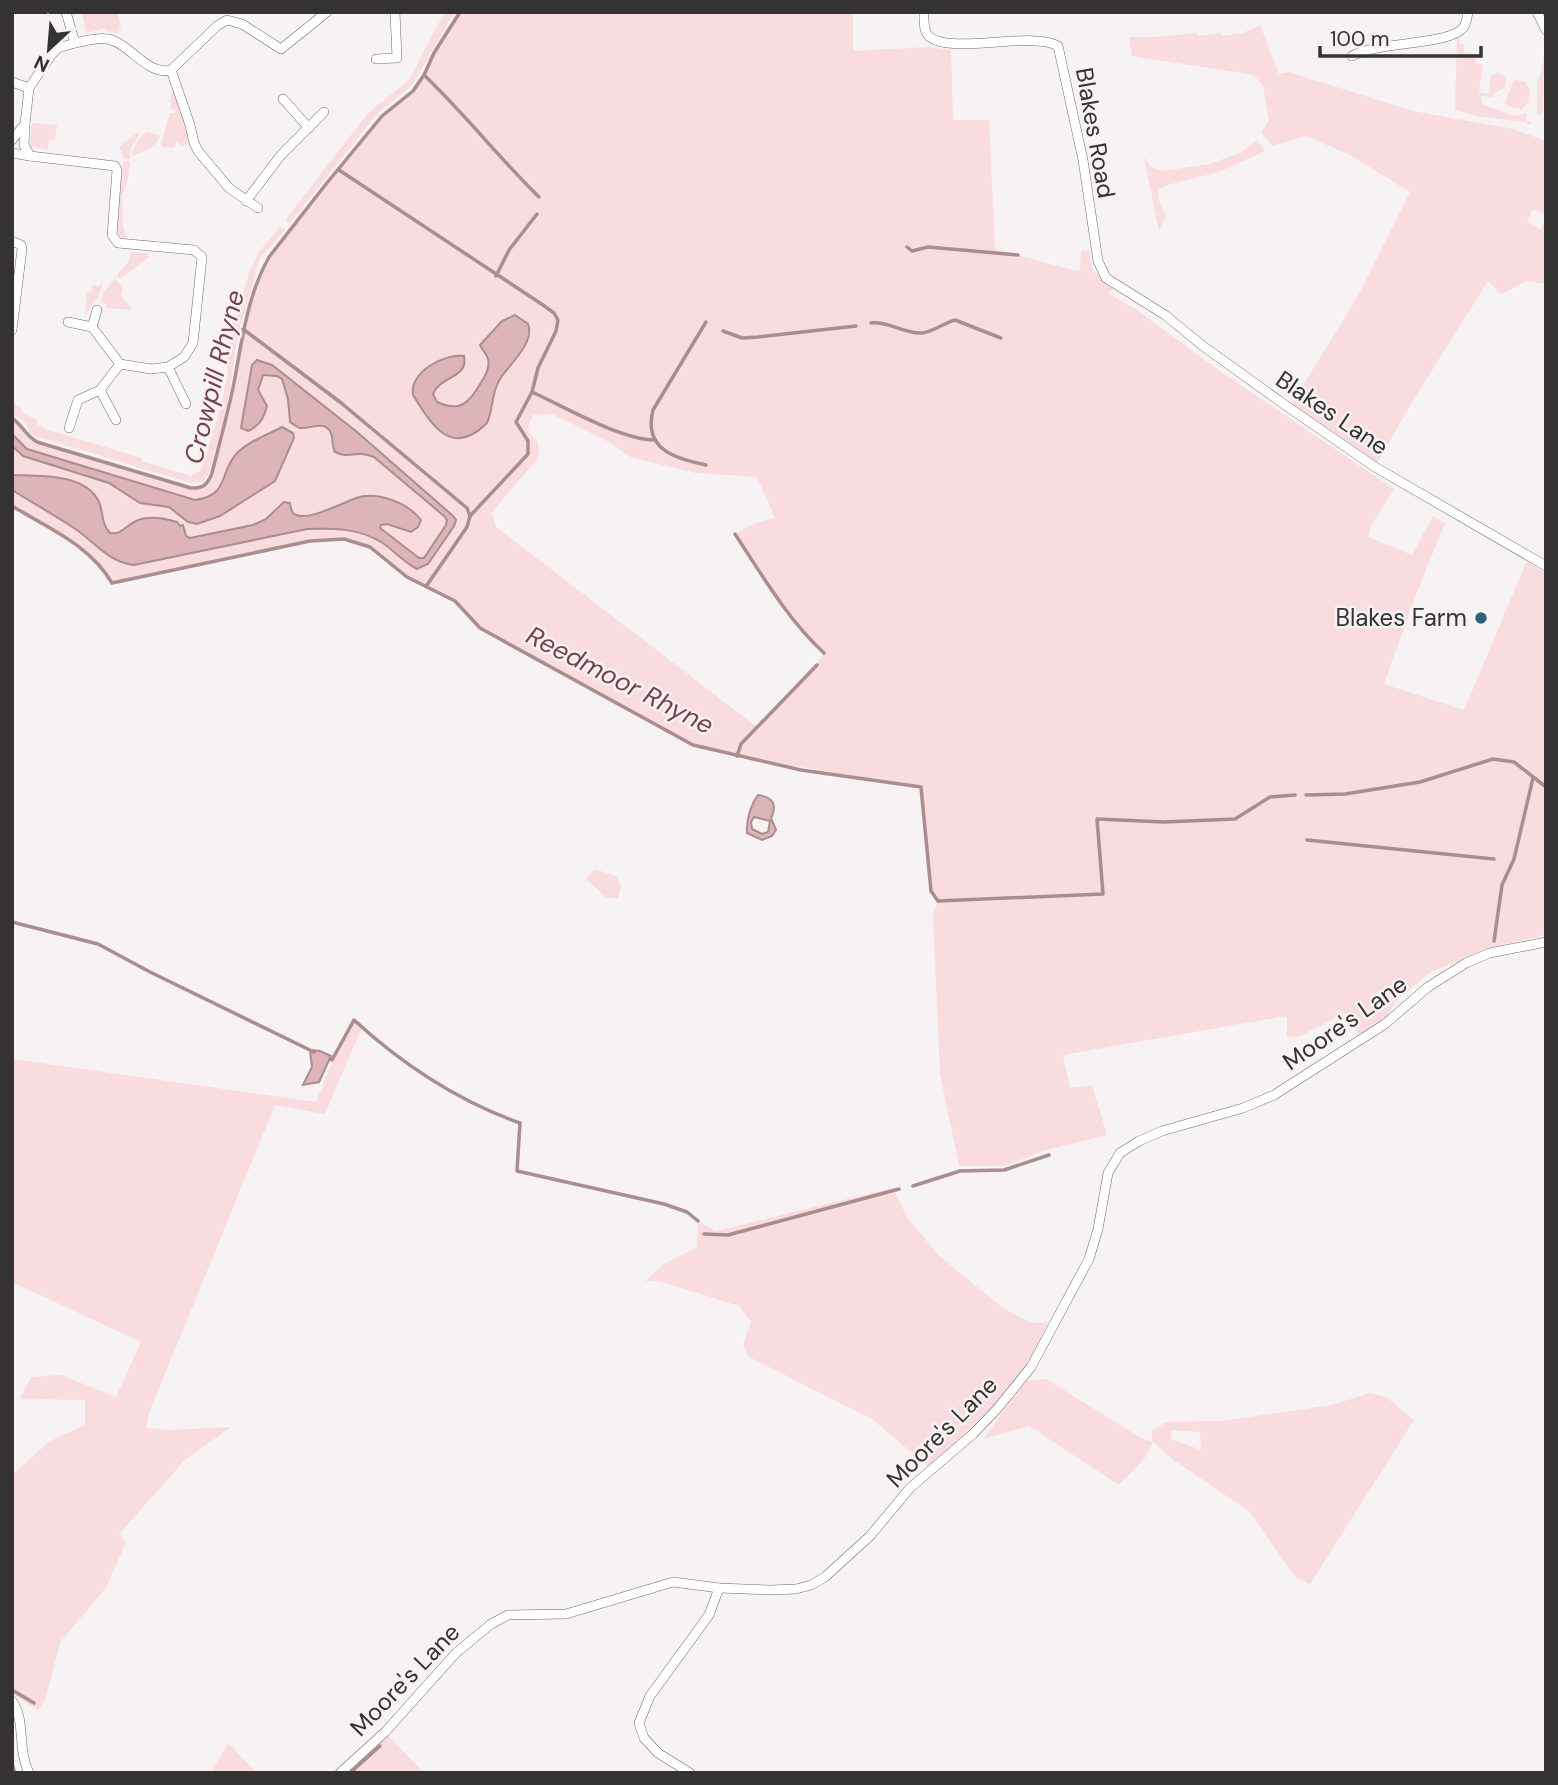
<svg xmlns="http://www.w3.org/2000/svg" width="1558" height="1785" font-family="'DM Sans',sans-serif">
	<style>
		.green { fill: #f9dcdf; fill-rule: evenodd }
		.water { fill: #dcb4b9; stroke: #aa8d90; stroke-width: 2; fill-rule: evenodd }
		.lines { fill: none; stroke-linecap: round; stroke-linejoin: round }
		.stream { stroke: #aa8d90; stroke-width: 3.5 }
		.street-casing { stroke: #706b6c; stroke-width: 10 }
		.street { stroke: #fff; stroke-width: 9 }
		.poi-dot { fill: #2b637d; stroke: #f7f2f3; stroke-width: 2.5 }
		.labels { text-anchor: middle; stroke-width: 5; stroke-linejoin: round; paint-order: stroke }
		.street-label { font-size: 24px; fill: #343232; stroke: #f7f2f3 }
		.poi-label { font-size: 24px; fill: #343232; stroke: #f7f2f3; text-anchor: end }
		.water-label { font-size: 26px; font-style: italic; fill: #77404a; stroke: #f7f2f3 }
	</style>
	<rect width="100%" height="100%" fill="#f7f2f3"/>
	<g class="green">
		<path d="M 82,12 L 117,12 L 121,27 L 117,34 L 107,31 L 106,28 L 86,33 Z"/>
		<path d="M 447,12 L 454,12 L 413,84 L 376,115 L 289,224 L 286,219 L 368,113 L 409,80 L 440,21 Z"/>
		<path d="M 460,12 L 853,12 L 853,51 L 929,47 L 951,50 L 953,120 L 989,120 L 995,249 L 1076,271 L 1080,270 L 1081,251 L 1089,250 L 1093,272 L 1098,273 L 1101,279 L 1112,289 L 1109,294 L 1137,310 L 1224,374 L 1394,489 L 1370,528 L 1368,537 L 1412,555 L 1433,516 L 1445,523 L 1417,592 L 1384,684 L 1464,710 L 1527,561 L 1546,574 L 1546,935 L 1489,948 L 1431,972 L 1399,998 L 1383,1021 L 1360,1036 L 1345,1013 L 1298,1037 L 1287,1036 L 1287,1016 L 1063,1055 L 1070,1088 L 1092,1085 L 1107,1135 L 1046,1150 L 1005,1166 L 959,1166 L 940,1074 L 933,916 L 938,901 L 931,891 L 921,787 L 740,757 L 693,745 L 480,628 L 455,601 L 407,577 L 370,547 L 344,539 L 310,541 L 112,583 C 90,545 48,528 12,506 L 12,490 C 33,503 54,515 74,528 C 95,542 108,562 134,565 L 307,529 L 334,528 L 356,532 L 383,543 L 399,557 L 422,568 L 428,564 L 454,526 L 456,520 L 452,515 L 357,432 L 257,360 L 241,424 L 264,399 L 258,390 L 263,375 L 278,376 L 282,379 L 288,399 L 288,413 L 300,428 C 324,425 329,421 332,448 L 348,456 L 362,452 L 374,457 L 444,516 L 447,520 L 446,525 L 424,558 L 419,559 L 380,528 L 381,525 L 387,524 L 411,532 L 418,527 L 420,520 L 415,513 L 359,497 L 313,515 L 295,515 L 292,511 L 291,506 L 280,505 C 256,530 228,532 195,537 L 186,536 L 183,525 L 180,526 L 177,524 L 125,528 L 116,534 L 110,533 C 101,524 104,514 99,502 C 86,473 39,477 12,475 L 12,446 L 23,456 L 109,483 L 140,503 L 169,507 L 181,517 L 220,516 L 241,501 L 268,486 L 289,431 L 281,427 C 267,435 249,441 237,453 C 218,474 230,495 195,500 L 27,449 L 12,434 L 12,418 C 22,425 26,436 37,442 L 191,488 C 203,489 208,484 212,473 C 219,444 227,416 233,388 C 242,343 246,298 269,257 L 326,184 L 382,116 L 413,91 L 424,75 L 434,53 ZM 524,320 L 530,329 C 526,352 506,365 496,385 C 489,399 491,412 482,426 C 478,432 471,436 465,439 L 436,427 L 413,395 L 415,379 L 440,360 L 449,378 L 442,381 L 434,391 L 434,399 C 457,422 487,389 489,365 C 489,356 483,353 480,345 L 493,330 ZM 552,414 L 609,442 L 630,457 L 696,473 L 757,477 L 775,518 L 753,524 L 735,534 C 762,575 788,619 824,653 L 816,665 L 757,727 L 496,527 L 492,512 L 539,457 L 538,442 L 529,433 L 528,425 L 533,415 Z"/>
		<path d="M 1260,25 L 1279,74 L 1289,72 L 1413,111 L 1513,129 L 1546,141 L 1546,215 L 1533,209 L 1527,222 L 1541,229 L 1546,219 L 1546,284 L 1526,281 L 1501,295 L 1488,281 L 1414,399 L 1375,467 L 1291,405 L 1359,294 L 1410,192 L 1350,155 L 1306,136 L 1273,146 L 1261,133 L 1269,120 L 1263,86 L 1254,75 L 1132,56 L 1129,37 L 1157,37 L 1197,33 L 1198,36 L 1221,33 L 1222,36 L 1243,33 Z"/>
		<path d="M 1457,35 L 1460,44 L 1464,44 L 1464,53 L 1476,54 L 1475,63 L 1483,64 L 1479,92 L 1489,94 L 1490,77 L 1498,72 L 1506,77 L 1505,87 L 1494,94 L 1493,97 L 1481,96 L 1482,104 L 1514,116 L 1527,113 L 1526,121 L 1531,122 L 1530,125 L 1524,122 L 1477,116 L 1455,110 Z"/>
		<path d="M 1544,53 L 1543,110 L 1541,115 L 1537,114 L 1537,80 L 1541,73 Z"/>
		<path d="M 1514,80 L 1525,82 L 1530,89 L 1528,102 L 1522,109 L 1510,107 L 1505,102 Z"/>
		<path d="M 171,92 L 175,92 L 190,143 L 181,147 L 178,141 L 176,141 L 176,145 L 173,148 L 162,147 L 161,144 L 170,113 L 175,113 L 175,110 L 171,109 Z"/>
		<path d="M 32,123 L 57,125 L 55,140 L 49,140 L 48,150 L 30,146 Z"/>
		<path d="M 149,132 L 160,136 C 155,148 144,151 133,156 L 132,153 C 135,145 141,133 149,132 Z"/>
		<path d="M 137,133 L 140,133 L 131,147 L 130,159 L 124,158 L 119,147 Z"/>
		<path d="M 1257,140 L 1265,151 L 1219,172 L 1167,185 L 1159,189 L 1158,199 L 1166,216 L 1159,231 L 1144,157 L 1150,166 L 1162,171 L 1210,164 L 1242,152 Z"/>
		<path d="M 123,161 L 130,162 L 128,179 L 122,197 L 123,228 L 127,239 L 119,235 L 117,228 Z"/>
		<path d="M 280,227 L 285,230 L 260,258 L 237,338 L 230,390 L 224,420 L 209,473 L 203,482 L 191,483 L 35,436 L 30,432 L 24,421 L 12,414 L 12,403 L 22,409 L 21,412 L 37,420 L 37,425 L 41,425 L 45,429 L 142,458 L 142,461 L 191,476 L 201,470 L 217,420 L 227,378 L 228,347 L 249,273 L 258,253 Z"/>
		<path d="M 131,252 L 148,253 L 149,257 L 120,279 L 117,275 L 129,261 Z"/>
		<path d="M 115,279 L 123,287 L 121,295 L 132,310 L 107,308 L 107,305 L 101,302 L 104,292 Z"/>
		<path d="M 101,284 L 103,285 L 96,301 L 94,300 L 85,317 L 87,293 L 92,291 L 92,285 L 99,286 Z"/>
		<path d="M 594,869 L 616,876 L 621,886 L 618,898 L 607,898 L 586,879 Z"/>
		<path d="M 354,1018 L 362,1027 L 325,1114 L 275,1105 L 149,1413 L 146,1428 L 169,1430 L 231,1427 L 185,1460 L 119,1534 L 126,1542 L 106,1588 L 61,1641 L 44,1703 L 38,1710 L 12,1694 L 12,1475 L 50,1441 L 85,1425 L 85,1400 L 20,1399 L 31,1377 L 61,1375 L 116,1397 L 141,1342 L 12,1282 L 12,1059 L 316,1102 L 333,1060 Z"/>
		<path d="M 893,1188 L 907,1217 L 938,1255 L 1003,1308 L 1031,1323 L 1048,1322 L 1030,1363 L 980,1421 L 929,1467 L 872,1419 L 749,1357 L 743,1345 L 751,1322 L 739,1306 L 659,1281 L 645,1281 L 664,1264 L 697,1247 L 698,1221 L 716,1231 Z"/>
		<path d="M 1046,1379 L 1141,1438 L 1152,1442 L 1152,1431 L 1166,1422 L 1222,1421 L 1332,1405 L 1370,1393 L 1386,1397 L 1414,1420 L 1310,1584 L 1295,1577 L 1250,1512 L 1171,1458 L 1153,1442 L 1144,1459 L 1119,1485 L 1029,1426 L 983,1439 L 1026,1381 ZM 1171,1430 L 1200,1432 L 1201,1450 L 1171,1439 Z"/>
		<path d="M 385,1732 L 424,1773 L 339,1773 Z"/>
		<path d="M 228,1743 L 257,1773 L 211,1773 Z"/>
	</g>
	<g class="water">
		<path d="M 515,315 L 528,324 C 535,342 511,363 502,376 C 491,391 494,407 487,423 C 452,458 432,426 413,395 C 409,372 445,353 464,356 C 469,378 440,376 433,394 L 437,402 C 462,414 471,400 482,381 C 486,375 490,367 488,359 C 487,353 482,351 480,345 L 502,321 Z"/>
		<path d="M 257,360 L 272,365 L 357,432 L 452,515 L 456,520 L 454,526 L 428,564 L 417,569 C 403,562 394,550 381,542 C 358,528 333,528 307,529 L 134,565 C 108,562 95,542 74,528 C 54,515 33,503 12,490 L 12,475 C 39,476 86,473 99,502 C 104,514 101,524 110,533 C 122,535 125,526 136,521 C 148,515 164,518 177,522 L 180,526 L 183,525 L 186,536 L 190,538 L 253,525 L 266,519 L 284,502 L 290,503 C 290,505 292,512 293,513 C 304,524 344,502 356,498 C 377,491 407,502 421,520 L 418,527 L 411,532 L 387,524 L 381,525 L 380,528 L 419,558 L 424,558 L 446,525 L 447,520 L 444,516 L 374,457 C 355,449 350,460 335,452 C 331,445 334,435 329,430 C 322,421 310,429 300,428 C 299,428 291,423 290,422 L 288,399 L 282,379 L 277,376 L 263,375 L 258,390 L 267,406 C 264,417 260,426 248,431 L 241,428 L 252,365 Z"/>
		<path d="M 282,427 L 293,433 L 294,438 L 275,481 L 220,516 L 197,524 L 188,522 L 169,507 L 140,503 L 109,483 L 23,456 L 12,446 L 12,434 L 27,449 L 195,500 C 230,495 218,474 237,453 C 249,441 267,435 282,427 Z"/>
		<path d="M 758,795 C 772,797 778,804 771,818 L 776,830 L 772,836 L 762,840 L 747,833 C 746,821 751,804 758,795 ZM 754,817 L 770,821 L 768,832 L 762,834 L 752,829 L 751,822 Z"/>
		<path d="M 310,1050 L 320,1051 L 331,1056 L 319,1082 L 303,1085 L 312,1067 Z"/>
	</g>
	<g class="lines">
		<g class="stream">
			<path d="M 424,75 C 465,114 499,158 539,197"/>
			<path d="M 339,170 L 543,305 L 554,313 L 558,320 L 556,331 L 538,368 L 532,392 L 516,422 L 528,441 L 528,454 L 470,516"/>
			<path d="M 907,247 L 912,251 L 928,247 L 1018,255"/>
			<path d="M 496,276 L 509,250 L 537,214"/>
			<path d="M 871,323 C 889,321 904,334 922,333 C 933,332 944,323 955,320 L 1001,338"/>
			<path d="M 243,329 L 340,402 L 467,508 L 470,516 L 467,527 L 427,585"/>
			<path d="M 723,331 L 742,338 L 758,337 L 856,326"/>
			<path d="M 532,392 C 565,407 619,439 655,440"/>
			<path d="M 12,418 C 22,425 26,436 37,442 L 191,488 C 203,489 208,484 212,473 C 219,445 227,416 233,388 C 242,343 246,298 269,257 L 326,184 L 382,116 L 413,91 L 424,75 L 434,53 L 460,12"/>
			<path d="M 706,465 C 675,458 643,450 653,410 L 706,322"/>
			<path d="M 12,506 C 48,528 90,545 112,583 L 310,541 L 344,539 L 370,547 L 407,577 L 455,601 L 480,628 L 693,745 L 801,770 L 921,787 L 931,891 L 938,901 L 1103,894 L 1097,819 L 1164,822 L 1235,819 L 1270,797 L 1295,795"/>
			<path d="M 735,534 C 762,575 788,620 824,653"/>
			<path d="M 737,756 L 741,744 L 817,665"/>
			<path d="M 1306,795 L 1345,794 L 1420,782 L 1493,759 L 1514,762 L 1546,787"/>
			<path d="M 1307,840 L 1494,859"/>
			<path d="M 12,922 L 98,944 L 150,972 L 314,1052"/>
			<path d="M 1494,941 L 1502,885 L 1514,859 L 1533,778"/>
			<path d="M 330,1059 L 332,1060 L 354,1020 C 402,1064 458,1101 520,1123 L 517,1171 L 664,1204 L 687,1212 L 698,1221"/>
			<path d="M 913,1186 L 960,1171 L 1004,1170 L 1049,1155"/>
			<path d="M 704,1234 L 728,1235 L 899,1189"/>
			<path d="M 12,1690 L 34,1703"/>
			<path d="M 12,1764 L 15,1773"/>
			<path d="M 350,1773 L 380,1746"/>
		</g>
		<defs>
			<g id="street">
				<path d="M 924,12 C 924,19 923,28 927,34 C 943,57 1032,30 1058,46 L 1083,160 L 1098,261 L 1106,278 L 1165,315 L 1203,346 L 1285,405 L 1375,467 L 1546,566"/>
				<path d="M 1537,12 L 1546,30"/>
				<path d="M 75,43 C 86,41 97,37 108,39 C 131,44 147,76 171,70 L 217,26 L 227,20 L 242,24 L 281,49 L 327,12"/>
				<path d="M 1352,56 C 1374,42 1450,45 1463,28 C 1467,23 1467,17 1468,12"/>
				<path d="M 376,59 L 397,58 L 395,12"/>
				<path d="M 171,70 L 190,125 L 194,143 L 198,151 L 229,188 L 258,208"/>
				<path d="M 12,82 L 29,88"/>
				<path d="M 283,99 L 309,128"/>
				<path d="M 25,124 L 24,145 L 30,156 L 115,166 L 117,170 L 112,235 L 118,243 L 194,250 L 202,257 L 193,343 L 184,357 L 168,367 L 186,404"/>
				<path d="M 12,140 L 25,124 L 29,88 L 52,54 L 58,48 L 75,43 L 66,12"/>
				<path d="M 12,153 L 30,156"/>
				<path d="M 246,201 L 281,155 L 324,112"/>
				<path d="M 12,241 L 21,245 L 22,249 L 12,330"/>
				<path d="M 97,310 L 92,327 L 120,364 L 151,369 L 168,367"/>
				<path d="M 68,322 L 92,327"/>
				<path d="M 116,420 L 100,390 L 120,364"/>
				<path d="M 69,428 L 78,400 L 100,390"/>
				<path d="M 12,1701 C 26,1720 17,1749 29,1773"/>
				<path d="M 340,1773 L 385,1732 L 456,1653 L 491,1624 L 508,1615 L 566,1614 L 673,1582 L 719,1588 L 771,1590 L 796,1589 L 811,1585 L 825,1577 L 870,1536 L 910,1488 L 973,1434 L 997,1409 L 1031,1367 L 1089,1259 L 1098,1229 L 1108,1173 L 1120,1153 L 1139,1141 L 1162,1131 L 1243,1108 L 1274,1095 L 1385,1024 L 1428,987 L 1466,963 L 1490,953 L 1546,942"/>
				<path d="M 690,1773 L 658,1753 L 644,1738 L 639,1723 L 650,1696 L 709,1615 L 719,1588"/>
			</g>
		</defs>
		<use href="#street" class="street-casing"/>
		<use href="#street" class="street"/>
	</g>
	<circle class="poi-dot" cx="1481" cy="618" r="7"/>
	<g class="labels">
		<g class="street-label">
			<text transform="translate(1095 133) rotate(80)" y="8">Blakes Road</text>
			<text transform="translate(1332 413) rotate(34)" y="8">Blakes Lane</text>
			<text transform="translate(1345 1023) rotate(-35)" y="8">Moore's Lane</text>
			<text transform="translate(942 1432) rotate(-45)" y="8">Moore's Lane</text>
			<text transform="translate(405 1680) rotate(-46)" y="8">Moore's Lane</text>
		</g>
		<g class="poi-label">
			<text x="1467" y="626">Blakes Farm</text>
		</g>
		<g class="water-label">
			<text transform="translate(214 377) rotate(-76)" y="9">Crowpill Rhyne</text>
			<text transform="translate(620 680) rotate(27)" y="9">Reedmoor Rhyne</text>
		</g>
	</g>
	<rect width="1558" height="1785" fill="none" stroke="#343232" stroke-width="28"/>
	<g transform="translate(49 49) rotate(206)" stroke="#f7f2f3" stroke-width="5" paint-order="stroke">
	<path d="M0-5L12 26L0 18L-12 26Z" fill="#343232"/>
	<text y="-10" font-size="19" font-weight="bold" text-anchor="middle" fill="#343232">N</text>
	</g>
	<path d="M1320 46v10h161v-10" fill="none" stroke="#343232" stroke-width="3.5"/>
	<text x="1330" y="46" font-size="21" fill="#343232" stroke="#f7f2f3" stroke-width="5" paint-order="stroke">100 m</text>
</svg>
